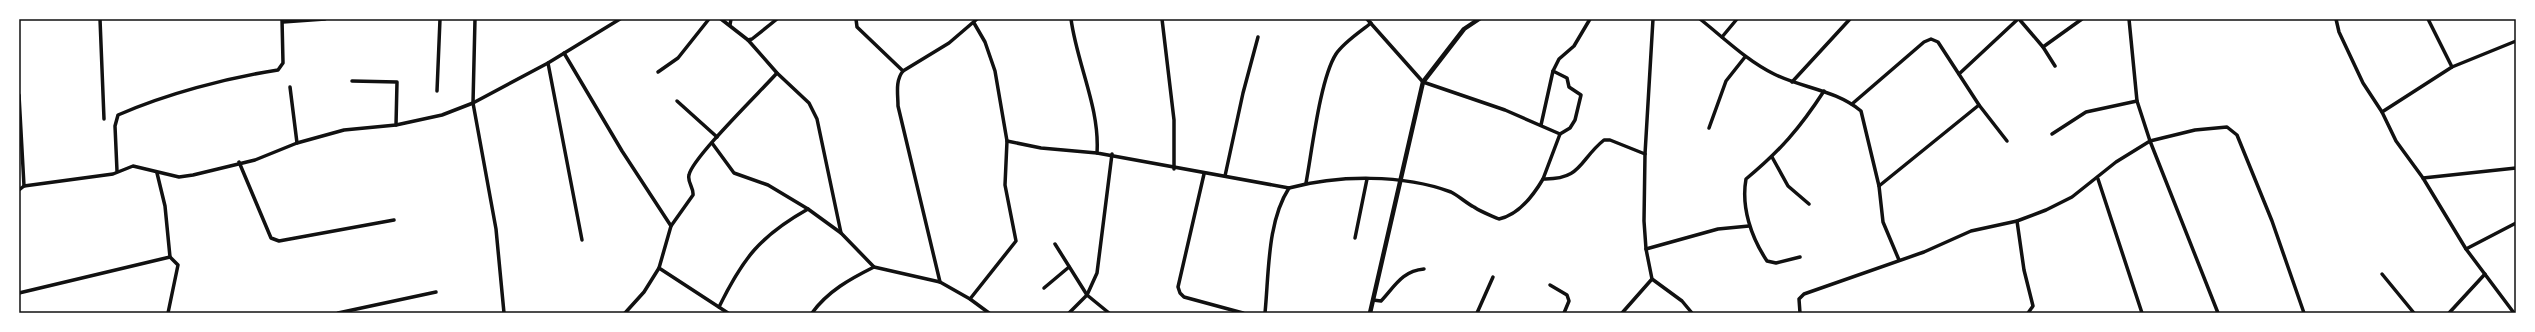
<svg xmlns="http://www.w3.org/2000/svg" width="2535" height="332" font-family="Literata,serif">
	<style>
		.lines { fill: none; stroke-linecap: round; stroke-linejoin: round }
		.minor { stroke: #111; stroke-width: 3.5 }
		.tertiary { stroke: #111; stroke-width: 4.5 }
		.neatline { fill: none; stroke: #111; stroke-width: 1.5 }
	</style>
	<rect width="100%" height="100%" fill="#fff"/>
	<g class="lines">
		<g class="minor">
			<path d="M 100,19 L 104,119"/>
			<path d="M 475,19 L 473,103 L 496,229 L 504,313"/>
			<path d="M 721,19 L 748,40 L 752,39 L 777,19"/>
			<path d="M 856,19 L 857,27 L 903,71"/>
			<path d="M 1071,19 C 1077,64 1100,108 1097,153 L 1289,188 C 1338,175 1403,174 1451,192 C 1459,196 1466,203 1474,207 C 1481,212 1490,215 1499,219 C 1519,215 1533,196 1543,179 C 1582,180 1579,160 1604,140 L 1610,140 L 1645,154"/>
			<path d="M 1162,19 L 1174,120 L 1174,169"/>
			<path d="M 1367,19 L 1423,82 L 1505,110 L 1560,134"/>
			<path d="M 1653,19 L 1645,154 L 1644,221 L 1646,249 L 1652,279 L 1682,301 L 1692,313"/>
			<path d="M 1700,19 C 1724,38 1746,60 1774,74 C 1802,88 1836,90 1861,111 L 1879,186 L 1883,222 L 1899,260"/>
			<path d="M 2019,19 L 2043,47 L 2055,66"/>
			<path d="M 2129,19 L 2137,101 L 2150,141 L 2218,313"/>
			<path d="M 2336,19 L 2339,32 L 2363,83 L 2382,112 L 2396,141 L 2423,178 L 2466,249 L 2514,313"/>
			<path d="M 2428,19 L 2452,67"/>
			<path d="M 283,22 L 325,19"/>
			<path d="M 730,25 L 731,19"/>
			<path d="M 1722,37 L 1737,19"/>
			<path d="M 748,40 L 777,73 L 809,103 L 817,119 L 841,233"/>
			<path d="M 2043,47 L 2082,19"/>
			<path d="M 564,53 L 622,151 L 671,226"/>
			<path d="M 548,63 L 582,240"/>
			<path d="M 658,72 L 678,58 L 709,19"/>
			<path d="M 1959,74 L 2018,19"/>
			<path d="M 352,81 L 397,82 L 396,125"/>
			<path d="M 1792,82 L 1850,19"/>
			<path d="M 290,87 L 297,143"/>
			<path d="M 437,91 L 440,19"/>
			<path d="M 19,95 L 24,186"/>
			<path d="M 677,101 L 717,137"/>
			<path d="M 1852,104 L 1924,42 L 1931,39 L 1938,42 L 1979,105 L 2007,141"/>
			<path d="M 2382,112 L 2452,67 L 2516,41"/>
			<path d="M 1541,125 L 1553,71 L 1559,59 L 1574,46 L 1590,19"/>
			<path d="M 1709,128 L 1726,81 L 1745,57"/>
			<path d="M 2052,134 L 2086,112 L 2137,101"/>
			<path d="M 1007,141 L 1041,148 L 1097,153"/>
			<path d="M 712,143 L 734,173 L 768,185 L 808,209 L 841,233 L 874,267 L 940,282 L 970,299 L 989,313"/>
			<path d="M 1772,157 L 1788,186 L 1809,204"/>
			<path d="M 239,162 L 271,238 L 279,241 L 394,220"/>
			<path d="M 117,171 L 115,126 L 118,115 C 166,94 226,78 278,70 L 283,63 L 282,19"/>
			<path d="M 157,173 L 165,206 L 170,257 L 178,265 L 168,313"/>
			<path d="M 1204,174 L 1178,287 L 1180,293 L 1184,297 L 1243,313"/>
			<path d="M 1225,176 L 1243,93 L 1258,37"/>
			<path d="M 2423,178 L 2516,168"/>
			<path d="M 1543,179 L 1560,134 L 1570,128 L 1575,120 L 1581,95 L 1569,87 L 1567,78 L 1553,71"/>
			<path d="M 2098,179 L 2142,313"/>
			<path d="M 1306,183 C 1312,151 1320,79 1336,54 C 1344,42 1360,32 1371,23"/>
			<path d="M 1879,186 L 1979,105"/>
			<path d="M 19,190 L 24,186 L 113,174 L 133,166 L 179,177 L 193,175 L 255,160 L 297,143 L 344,130 L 396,125 L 442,115 L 473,103 L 548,63 L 620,19"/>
			<path d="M 2017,221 L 2024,270 L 2033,306 L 2028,313"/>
			<path d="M 1355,238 L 1367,179"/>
			<path d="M 1055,244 L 1087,295 L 1109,313"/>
			<path d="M 1646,249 L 1718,229 L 1749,226"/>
			<path d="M 2466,249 L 2516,223"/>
			<path d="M 1800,257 L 1776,263 L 1767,261 C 1751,237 1741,207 1746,179 C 1780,151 1800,128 1824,91"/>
			<path d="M 659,268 L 728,313"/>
			<path d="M 2382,274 L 2414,313"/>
			<path d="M 940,282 L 898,106 C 898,94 895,81 903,71 L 949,43 L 977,19"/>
			<path d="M 1550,285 L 1567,295 L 1569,301 L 1564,313"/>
			<path d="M 1044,288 L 1069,267"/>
			<path d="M 19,293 L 170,257"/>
			<path d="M 970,299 L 1016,241 L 1005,185 L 1007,141 L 995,71 L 985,42 L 974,23"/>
			<path d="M 1373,300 L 1381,301 C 1395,286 1402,271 1424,269"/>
			<path d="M 719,307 C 743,258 760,236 808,209"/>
			<path d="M 338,313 L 436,292"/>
			<path d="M 625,313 L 644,292 L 659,268 L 671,226 L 693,195 C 694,188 687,182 689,175 C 692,158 762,90 777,73"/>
			<path d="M 812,313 C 828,291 850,279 874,267"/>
			<path d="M 1069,313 L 1087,295 L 1097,273 L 1112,154"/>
			<path d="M 1265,313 C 1269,273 1267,222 1289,188"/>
			<path d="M 1477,313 L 1493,277"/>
			<path d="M 1622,313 L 1652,279"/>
			<path d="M 1800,313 L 1799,299 L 1804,294 L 1924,252 L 1971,231 L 2017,221 L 2046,210 L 2072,197 L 2116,162 L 2150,141 L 2195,130 L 2227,127 L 2237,135 L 2272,221 L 2304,313"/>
			<path d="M 2449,313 L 2485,274"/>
		</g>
		<path class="tertiary" d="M 1370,313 L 1423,82 L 1464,29 L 1479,19"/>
	</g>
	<rect width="2535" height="332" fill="none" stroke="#ffffff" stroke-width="40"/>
	<rect x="20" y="20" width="2495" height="292" class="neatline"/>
</svg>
